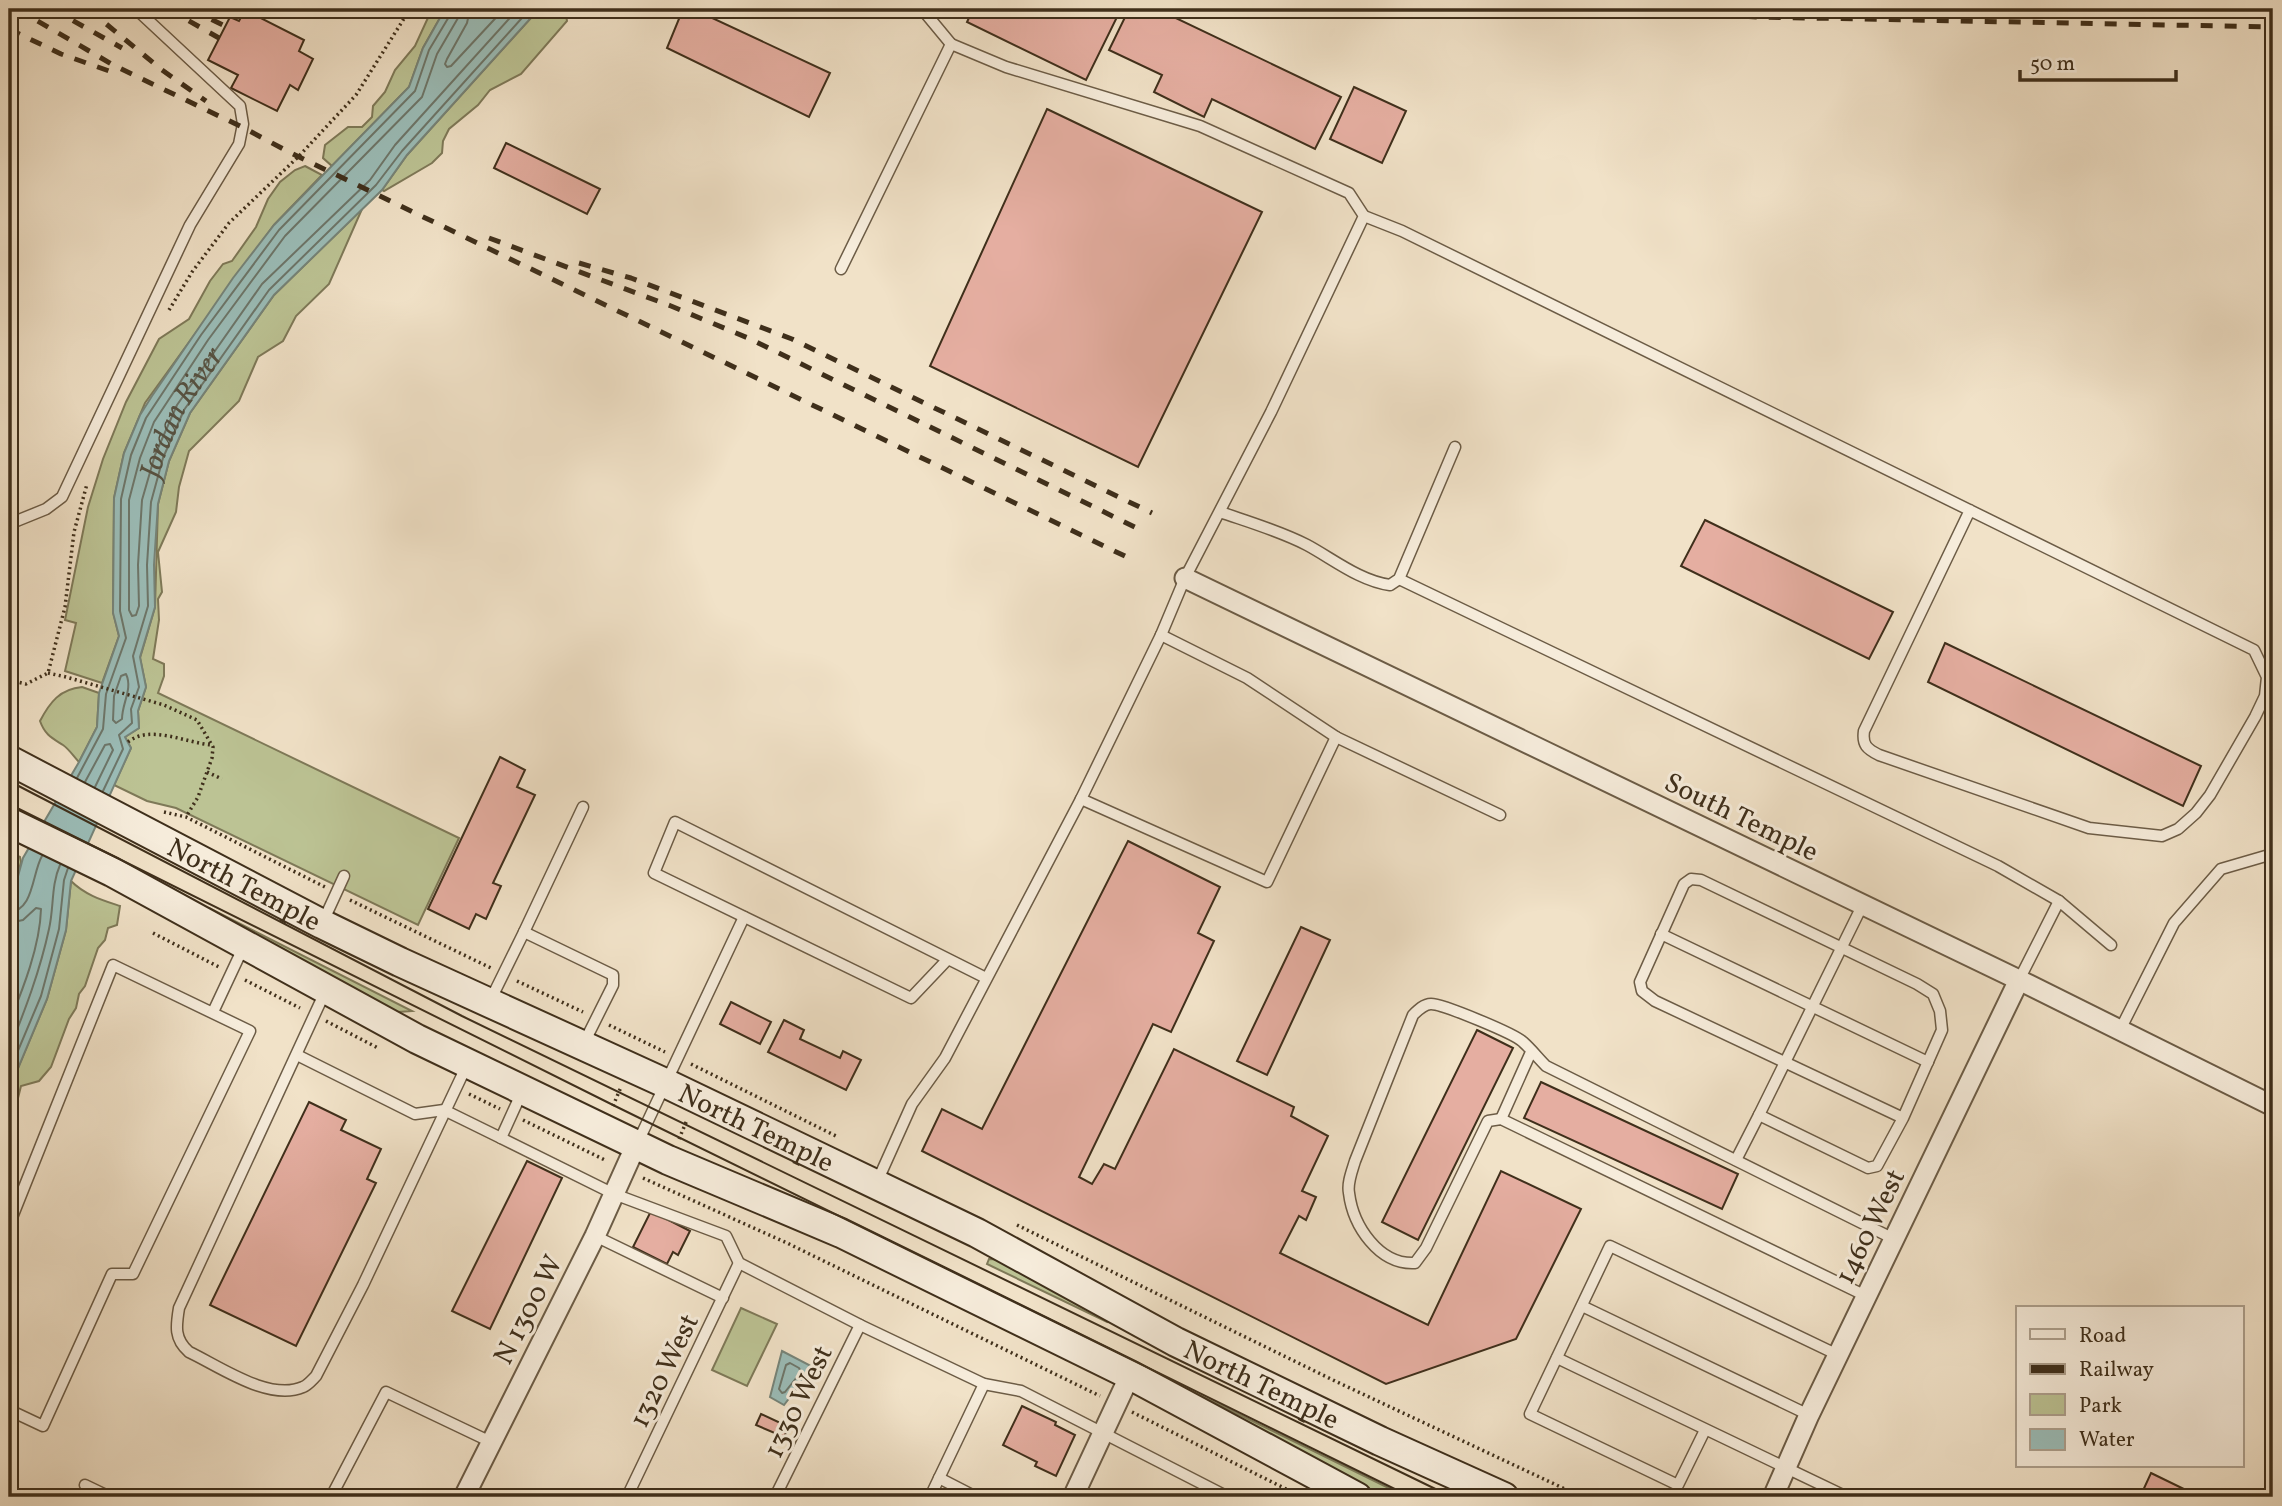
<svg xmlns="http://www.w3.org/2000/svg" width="2282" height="1506" font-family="Vollkorn,serif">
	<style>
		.green { fill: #bcc394; stroke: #7e7958; stroke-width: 2 }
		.water { fill: #9bbdb8; stroke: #768479; stroke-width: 2 }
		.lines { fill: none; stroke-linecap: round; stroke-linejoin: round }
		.shore { stroke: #6d766a; stroke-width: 2 }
		.building { fill: #e5aea1; stroke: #3f2f1b; stroke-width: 2 }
		.service-casing { stroke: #6c5c46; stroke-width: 13 }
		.minor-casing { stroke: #6c5c46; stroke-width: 23 }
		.secondary-casing { stroke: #3f2f1b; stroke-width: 32 }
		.path { stroke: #3f2f1b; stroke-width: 3.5; stroke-dasharray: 2 3.5; stroke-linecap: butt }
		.service { stroke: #f6ecdb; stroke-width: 10 }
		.minor { stroke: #f6ecdb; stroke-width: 19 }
		.secondary { stroke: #f6ecdb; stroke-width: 28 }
		.tram { stroke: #3f2f1b; stroke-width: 2 }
		.rail { stroke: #3f2f1b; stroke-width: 5; stroke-dasharray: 12 12; stroke-linecap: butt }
		.labels { text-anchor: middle; stroke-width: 6; stroke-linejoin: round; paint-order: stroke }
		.street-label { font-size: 28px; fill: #3f2f1b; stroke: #f6ecdb }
		.water-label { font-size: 30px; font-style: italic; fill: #565242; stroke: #f6ecdb }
	</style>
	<rect width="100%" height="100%" fill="#f1e2c8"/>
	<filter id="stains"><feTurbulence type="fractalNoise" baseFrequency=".00286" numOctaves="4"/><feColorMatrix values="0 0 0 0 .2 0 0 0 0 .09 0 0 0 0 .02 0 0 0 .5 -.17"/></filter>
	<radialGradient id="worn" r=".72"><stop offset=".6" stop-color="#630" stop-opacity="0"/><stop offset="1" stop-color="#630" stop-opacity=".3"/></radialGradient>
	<g class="green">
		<path d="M 432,9 L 445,9 L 423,48 L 409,87 L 332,166 L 323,158 L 325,145 L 348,127 L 362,127 L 372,117 L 373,106 L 385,92 L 395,70 L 415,46 Z"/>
		<path d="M 539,9 L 565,9 L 567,21 L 521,74 L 490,90 L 478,105 L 449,129 L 443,141 L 442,153 L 432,163 L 384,191 L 382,190 L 407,155 Z"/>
		<path d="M 305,166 L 322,175 L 274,225 L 145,403 L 140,415 L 124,453 L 114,498 L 113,612 L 119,636 L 102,683 L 65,671 L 76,623 L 65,620 L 88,507 L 103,459 L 126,402 L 159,339 L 189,319 L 210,281 L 223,264 L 232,261 L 256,227 L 268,199 L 280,182 L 295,170 Z"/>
		<path d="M 362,209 L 329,284 L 296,316 L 283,341 L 258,357 L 239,401 L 189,451 L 179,487 L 176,512 L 158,552 L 162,592 L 158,599 L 159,620 L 153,659 L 164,664 L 164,676 L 158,693 L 459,838 L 418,925 L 176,808 L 147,801 L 114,785 L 131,748 L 125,737 L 139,728 L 138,711 L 146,687 L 140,658 L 155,607 L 158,504 L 169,461 L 190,413 L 274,295 Z"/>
		<path d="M 82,687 L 99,693 L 97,727 L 79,762 C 74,757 69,749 63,745 C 52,738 45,735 40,721 C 50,702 60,689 82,687 Z"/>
		<path d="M 9,852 L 20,857 L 21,862 L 9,909 Z"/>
		<path d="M 71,881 C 85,895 102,900 120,906 L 117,925 L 108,928 L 105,940 L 98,948 L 85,986 L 79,994 L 76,1008 L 69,1019 L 51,1067 L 39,1081 L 21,1086 L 18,1098 L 9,1111 L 9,1089 L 47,999 L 66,930 Z"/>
		<path d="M 209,908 L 412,1011 L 398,1012 L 383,1008 L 207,911 Z"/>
		<path d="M 989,1259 L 1002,1260 L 1109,1318 L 1107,1322 L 987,1264 Z"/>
		<path d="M 741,1308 L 777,1324 L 747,1386 L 712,1370 Z"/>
		<path d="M 1185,1388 L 1407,1497 L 1378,1497 L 1184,1391 Z"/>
	</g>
	<g class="water">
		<path d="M 445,9 L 539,9 L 407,155 L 382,190 L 274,295 L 190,413 L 169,461 L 158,504 L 154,565 L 155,607 L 140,657 L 146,687 L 138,711 L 139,728 L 125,737 L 131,748 L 71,881 L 66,930 L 47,999 L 9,1090 L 9,909 L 23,858 L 79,762 L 97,727 L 99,693 L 119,636 L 113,613 L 114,498 L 124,453 L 140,415 L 152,396 L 233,278 L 274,225 L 409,87 L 423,48 Z"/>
		<path d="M 782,1351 L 813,1367 L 784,1405 L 770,1397 Z"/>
	</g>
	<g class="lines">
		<g class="shore">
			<path id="s1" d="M 459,9 L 458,18 L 437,54 L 422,97 L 285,236 L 208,340 L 154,422 L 140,458 L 129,500 L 129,610 L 132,616 L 136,615 L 139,606 L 138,565 L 142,500 L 155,455 L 177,405 L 262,284 L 370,180 L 395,145 L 518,9"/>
			<path d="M 470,9 L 467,23 L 447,59 L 445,64 L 447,67 L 451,66 L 504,9"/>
			<path d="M 126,674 C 133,689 122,703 122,719 L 116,723 L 113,720 L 114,696 L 121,676 Z"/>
			<path d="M 77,778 L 103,729 L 106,694 L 126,638 L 120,611 L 121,499 L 131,455 L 146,418 L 201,335 L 279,230 L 415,91 L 429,50 L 450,15 L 451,9"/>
			<path d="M 85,782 L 105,745 L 110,744 L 113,750 L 95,787"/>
			<path d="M 103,791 L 123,749 L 119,735 L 132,723 L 131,709 L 139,687 L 133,656 L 148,606 L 147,565 L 151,502 L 163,458 L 184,410 L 269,290 L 376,185 L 402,151 L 530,9"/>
			<path d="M 9,912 C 34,911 32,873 42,856"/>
			<path d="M 9,923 L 23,920 L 36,908 L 41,909 C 40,946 23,989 9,1023"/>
			<path d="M 9,1050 C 25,1010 40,971 49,929 C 54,908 51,885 60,865"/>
			<path d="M 9,1072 L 41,996 L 59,929 L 64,880 L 68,868"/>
			<path d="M 790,1363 L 799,1368 L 801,1372 L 785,1392 L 782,1393 L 779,1389 L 786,1365 Z"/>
		</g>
	</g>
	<g class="building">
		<path d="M 683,9 L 693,9 L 830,73 L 809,117 L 667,48 Z"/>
		<path d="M 973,9 L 1116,9 L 1120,11 L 1086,80 L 967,22 Z"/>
		<path d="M 1129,9 L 1157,9 L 1341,97 L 1315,149 L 1212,99 L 1204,117 L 1154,92 L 1162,75 L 1109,50 Z"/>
		<path d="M 245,10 L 304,40 L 299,51 L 313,59 L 298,90 L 290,85 L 277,111 L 231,88 L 238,75 L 208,60 L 230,17 L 239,21 Z"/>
		<path d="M 1354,87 L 1406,111 L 1382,163 L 1330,139 Z"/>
		<path d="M 1047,109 L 1262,212 L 1138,467 L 930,366 Z"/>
		<path d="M 506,143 L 600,189 L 587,214 L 494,168 Z"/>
		<path d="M 1705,520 L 1893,612 L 1869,659 L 1681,566 Z"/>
		<path d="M 1945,643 L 2201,766 L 2183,806 L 1928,682 Z"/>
		<path d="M 500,757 L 525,770 L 517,787 L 535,795 L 493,883 L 501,886 L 486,919 L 476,914 L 469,929 L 428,909 Z"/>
		<path d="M 1128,841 L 1220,887 L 1198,933 L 1214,941 L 1171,1032 L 1153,1024 L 1079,1177 L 1092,1184 L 1104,1164 L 1115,1169 L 1174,1049 L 1294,1107 L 1291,1116 L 1328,1136 L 1302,1191 L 1316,1197 L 1306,1220 L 1299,1216 L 1280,1253 L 1428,1325 L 1501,1171 L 1581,1209 L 1516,1339 L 1386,1384 L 922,1151 L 942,1109 L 982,1129 Z"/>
		<path d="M 1301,927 L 1330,940 L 1267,1075 L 1237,1061 Z"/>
		<path d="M 731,1002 L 771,1022 L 760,1044 L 720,1024 Z"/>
		<path d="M 784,1020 L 804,1030 L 800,1039 L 840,1058 L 843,1051 L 861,1060 L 846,1090 L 768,1052 Z"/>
		<path d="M 1477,1030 L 1513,1048 L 1418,1240 L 1382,1222 Z"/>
		<path d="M 1541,1082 L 1738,1174 L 1722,1209 L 1524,1118 Z"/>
		<path d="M 309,1102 L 346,1120 L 341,1130 L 381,1149 L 367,1179 L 376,1183 L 296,1346 L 210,1305 Z"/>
		<path d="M 527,1161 L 562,1178 L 490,1329 L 452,1311 Z"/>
		<path d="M 651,1211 L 690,1231 L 678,1255 L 673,1252 L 667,1264 L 633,1247 Z"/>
		<path d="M 1022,1406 L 1056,1422 L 1055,1425 L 1075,1435 L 1056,1476 L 1035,1466 L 1037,1462 L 1003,1445 Z"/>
		<path d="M 761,1414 L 789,1427 L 784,1437 L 756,1425 Z"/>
		<path d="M 2151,1473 L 2188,1491 L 2185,1497 L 2140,1497 Z"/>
	</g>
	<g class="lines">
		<defs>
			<g id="service">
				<path d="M 922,9 L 951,44"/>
				<path d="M 1364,216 L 1402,231 L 2254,650 L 2267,677 L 2265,696 L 2255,717 L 2210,795 L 2196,813 L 2178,829 L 2162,836 L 2089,828 L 1879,755 C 1867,749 1862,745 1864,731 L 1970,510"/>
				<path d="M 841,269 L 951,44 L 1006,67 L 1200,126 L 1349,193 L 1364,216 L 1271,412 L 1185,578 L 1161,635 L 1081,799 L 945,1058 L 912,1104 L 877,1182"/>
				<path d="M 1220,512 C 1249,522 1280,531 1307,545 C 1333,559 1360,581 1390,585 L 1399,579 L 1455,447"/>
				<path d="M 9,524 L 46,509 L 62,497 L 190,225 L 239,144 L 243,124 L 240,106 L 136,9"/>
				<path d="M 1399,579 L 1998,866 L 2059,901"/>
				<path d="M 1161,635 L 1247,678 L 1336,737"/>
				<path d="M 1081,799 L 1267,882 L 1336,737 L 1500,815"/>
				<path d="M 1862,906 C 1828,975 1794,1045 1759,1115 L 1868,1168 L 1877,1166 L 1903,1118 L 1942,1030 L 1940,1011 L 1933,994 L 1917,984 L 1701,880 L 1691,879 L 1684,884 L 1640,982 L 1642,991 L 1655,1001 L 1903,1118"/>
				<path d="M 322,924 L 344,876"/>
				<path d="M 524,932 L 583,807"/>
				<path d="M 1661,934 L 1928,1062"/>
				<path d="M 948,959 L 911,998 L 654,873 L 675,822 L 986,978"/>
				<path d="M 2019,980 L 2059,901 L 2111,945"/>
				<path d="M 325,992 L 179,1308 C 176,1326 174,1339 189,1352 C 219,1366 269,1402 303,1387 C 308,1385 312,1380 316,1376 L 363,1285 L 466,1067"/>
				<path d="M 491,999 L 524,932 L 613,975 L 613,985 L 583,1045"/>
				<path d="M 213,1012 L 243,948"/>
				<path d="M 2120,1030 L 2174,923 L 2221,869 L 2269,855 L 2273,856"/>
				<path d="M 297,1055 L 415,1114 L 444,1110 L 501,1138"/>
				<path d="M 521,1094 L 501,1138 L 614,1194 L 726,1236 L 739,1263 L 860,1325 L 984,1384 L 1021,1391 L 1228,1497"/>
				<path d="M 1501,1119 L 1531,1052"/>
				<path d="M 637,1144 L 744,917"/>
				<path d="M 1736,1160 L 1759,1115"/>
				<path d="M 9,1225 L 113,965 L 250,1031 L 133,1274 L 112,1274 L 43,1426 L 9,1410"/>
				<path d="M 595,1236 L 723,1298"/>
				<path d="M 1866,1296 L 1501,1119 L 1488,1121 L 1426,1248 L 1415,1263 C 1379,1265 1353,1226 1349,1193 C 1347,1183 1352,1171 1355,1161 L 1413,1015 C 1418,1010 1424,1004 1431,1004 C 1443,1004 1515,1034 1523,1042 C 1531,1049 1538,1058 1546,1066 L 1894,1239"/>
				<path d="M 1582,1306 L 1809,1415"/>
				<path d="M 1557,1358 L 1847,1497"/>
				<path d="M 1705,1430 L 1678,1485 L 1530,1414 L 1610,1246 L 1838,1355"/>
				<path d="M 939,1478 L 976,1497"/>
				<path d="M 85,1485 L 110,1497"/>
				<path d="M 331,1497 L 386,1392 L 491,1442"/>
				<path d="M 627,1497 L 739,1263"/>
				<path d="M 775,1497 L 860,1325"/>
				<path d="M 930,1497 L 984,1384"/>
			</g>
			<g id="minor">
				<path d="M 1185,578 L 2019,980 L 2273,1106"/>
				<path d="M 464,1497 L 595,1236 L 636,1145"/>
				<path d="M 1073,1497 L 1130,1375"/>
				<path d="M 1773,1497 L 1809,1415 L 2019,980"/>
			</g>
			<g id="secondary">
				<path id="s2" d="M 9,760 L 322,924 L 400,962 L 665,1083 L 977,1233 L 1176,1342 L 1380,1441 L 1504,1497"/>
				<path d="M 9,822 L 112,872 L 417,1039 L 668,1160 L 841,1233 L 1130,1375 L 1357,1497"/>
			</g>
		</defs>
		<use href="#service" class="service-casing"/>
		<use href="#minor" class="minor-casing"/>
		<use href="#secondary" class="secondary-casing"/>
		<g class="path">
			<path d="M 169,310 L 192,272 L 229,223 L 299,156 L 356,95 L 410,9"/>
			<path d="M 48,673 L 66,677 L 164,705 L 197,720 L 213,747 L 212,758 L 198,797 L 186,817"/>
			<path d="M 9,680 L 26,684 L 48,673 L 65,607 L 74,532 L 87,484"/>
			<path d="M 9,730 L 18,738"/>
			<path d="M 128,742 C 150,724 186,743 212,745"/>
			<path d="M 207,772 L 222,779"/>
			<path d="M 164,812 L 186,817 L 325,887"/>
			<path d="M 350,900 L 491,968"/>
			<path d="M 153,933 L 219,967"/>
			<path d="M 245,980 L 300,1008"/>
			<path d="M 517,981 L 583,1012"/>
			<path d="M 326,1021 L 378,1048"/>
			<path d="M 609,1025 L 665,1052"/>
			<path d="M 691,1064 L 838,1137"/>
			<path d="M 469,1094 L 500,1109"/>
			<path d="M 613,1106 L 621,1087"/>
			<path d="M 523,1120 L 607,1161"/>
			<path d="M 679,1139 L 687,1120"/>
			<path d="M 643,1178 L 787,1243 L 1100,1396"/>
			<path d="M 1017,1225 L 1335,1381 L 1582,1497"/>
			<path d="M 1132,1412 L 1294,1493"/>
		</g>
		<use href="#service" class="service"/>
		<use href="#minor" class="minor"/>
		<use href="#secondary" class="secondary"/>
		<g class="tram">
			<path d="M 9,781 L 462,1016 L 1452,1497"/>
			<path d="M 9,804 L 613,1105 L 1411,1497"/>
		</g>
		<g class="rail">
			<path d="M 17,9 L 115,66 L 242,127 L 289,152 L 1133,560"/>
			<path d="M 52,9 L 122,48"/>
			<path d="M 88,9 L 162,70 L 206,101"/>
			<path d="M 168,9 L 219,38"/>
			<path d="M 190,9 L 225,26"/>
			<path d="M 1625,9 L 1758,17 L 2273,27"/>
			<path d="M 9,29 L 61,54 L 112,72"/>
			<path d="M 489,238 L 671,306 L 748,338 L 1143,531"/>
			<path d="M 579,263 L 631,278 L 792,339 L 1152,513"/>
		</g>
	</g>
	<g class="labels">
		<g class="street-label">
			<text transform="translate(1742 816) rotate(26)" y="10">South Temple</text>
			<text dy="10" stroke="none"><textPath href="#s2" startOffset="266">North Temple</textPath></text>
			<text dy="10" stroke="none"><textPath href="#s2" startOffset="833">North Temple</textPath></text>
			<text transform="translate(1869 1226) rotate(-64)" y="10">1460 West</text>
			<text transform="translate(527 1309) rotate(-63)" y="10">N 1300 W</text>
			<text transform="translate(663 1370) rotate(-64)" y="10">1320 West</text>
			<text dy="10" stroke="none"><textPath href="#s2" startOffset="1400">North Temple</textPath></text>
			<text transform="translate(797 1401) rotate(-64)" y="10">1330 West</text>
		</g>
		<g class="water-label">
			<text dy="10" stroke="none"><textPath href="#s1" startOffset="934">Jordan River</textPath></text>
		</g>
	</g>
	<rect width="2282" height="1506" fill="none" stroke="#f1e2c8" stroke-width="35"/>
	<rect x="10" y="10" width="2261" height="1485" fill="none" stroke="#3f2f1b" stroke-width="3.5"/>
	<rect x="18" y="18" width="2247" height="1471" fill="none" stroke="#3f2f1b" stroke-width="2"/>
	<rect x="2016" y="1306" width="228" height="161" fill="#f6ecdb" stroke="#ada08e" stroke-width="2"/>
	<rect x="2030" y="1329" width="35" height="10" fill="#f6ecdb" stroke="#ada08e" stroke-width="2"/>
	<text x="2079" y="1342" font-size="21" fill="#3f2f1b">Road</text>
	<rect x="2030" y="1364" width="35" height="10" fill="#3f2f1b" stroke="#ada08e" stroke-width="2"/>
	<text x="2079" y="1376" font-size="21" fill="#3f2f1b">Railway</text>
	<rect x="2030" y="1394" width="35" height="21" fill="#bcc394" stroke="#ada08e" stroke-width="2"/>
	<text x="2079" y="1412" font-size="21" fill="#3f2f1b">Park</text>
	<rect x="2030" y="1429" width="35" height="21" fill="#9bbdb8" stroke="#ada08e" stroke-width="2"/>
	<text x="2079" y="1446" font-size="21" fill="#3f2f1b">Water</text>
	<path d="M2020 70v10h156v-10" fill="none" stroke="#3f2f1b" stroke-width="3.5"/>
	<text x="2030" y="70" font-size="21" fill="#3f2f1b" stroke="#f6ecdb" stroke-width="5" paint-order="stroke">50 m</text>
	<rect width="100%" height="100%" filter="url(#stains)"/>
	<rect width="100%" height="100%" fill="url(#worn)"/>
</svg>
